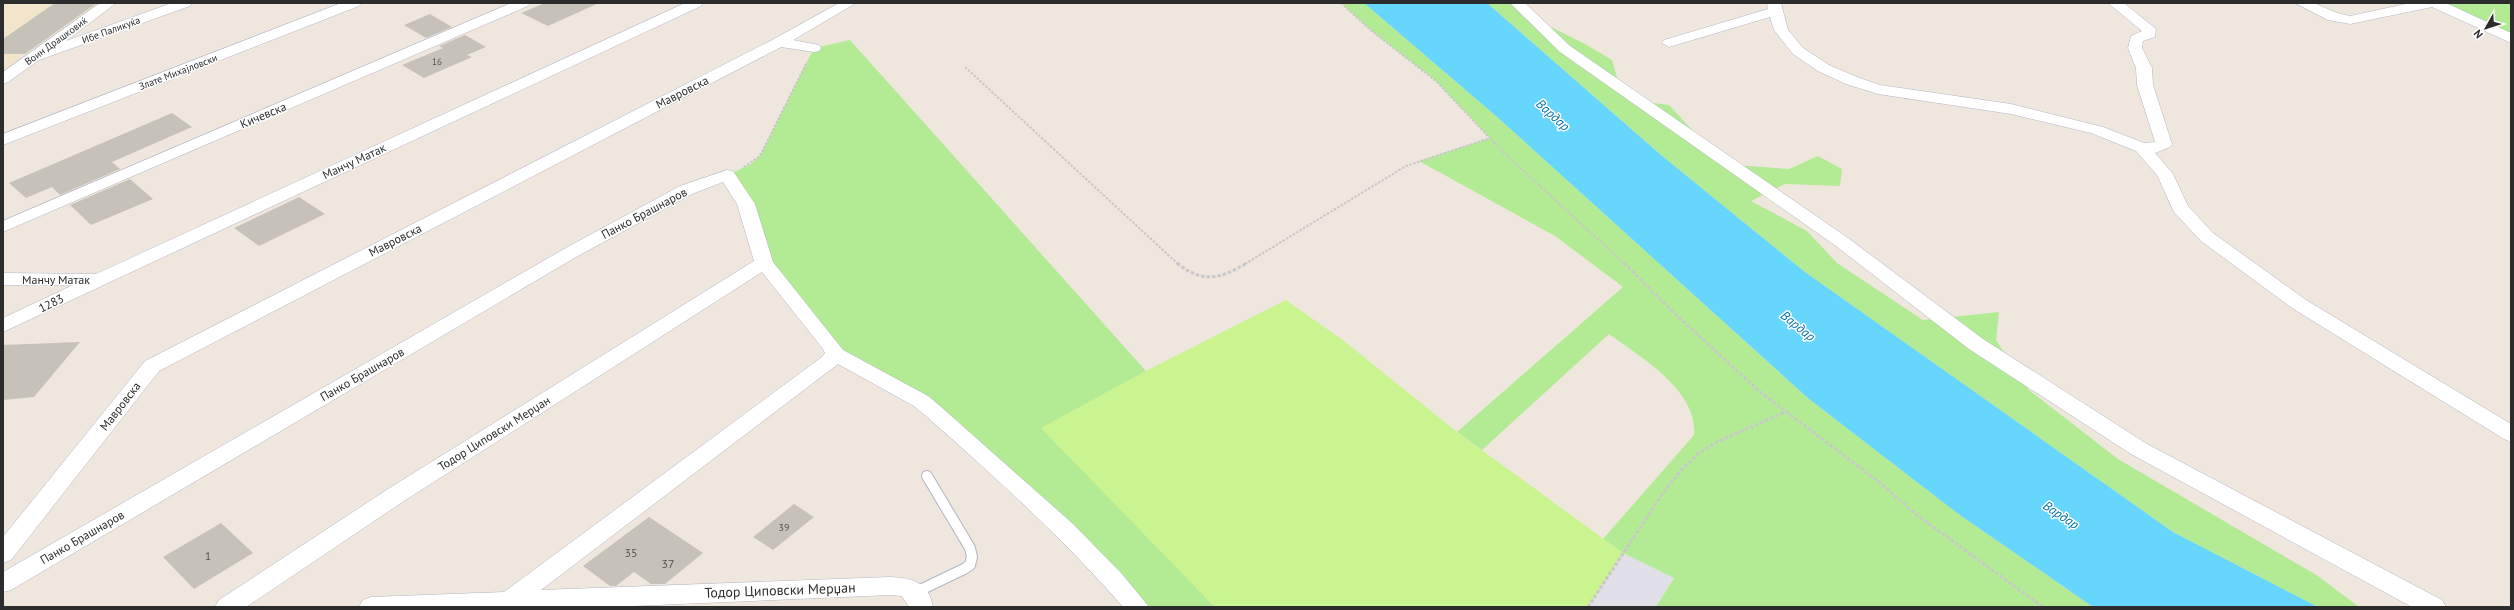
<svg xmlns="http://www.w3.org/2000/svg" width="2514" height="610" font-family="'PT Sans',sans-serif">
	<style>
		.industrial { fill: #e1dfe7 }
		.education { fill: #f2e5cc }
		.green { fill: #b3eb95 }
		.pitch { fill: #caf48f }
		.water { fill: #66d6fc }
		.building { fill: #c7c2b9 }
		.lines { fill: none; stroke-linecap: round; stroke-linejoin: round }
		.lane-casing { stroke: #b1b5c1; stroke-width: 12 }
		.street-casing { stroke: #b1b5c1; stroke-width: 1 }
		.path-far1 { stroke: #c8c8c8; stroke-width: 2; stroke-dasharray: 2.5 1.5; stroke-linecap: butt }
		.path { stroke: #c8c8c8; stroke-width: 3; stroke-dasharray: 3.5 2; stroke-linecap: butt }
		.lane { stroke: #fff; stroke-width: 10 }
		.street { fill: #fff; fill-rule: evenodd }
		.labels { text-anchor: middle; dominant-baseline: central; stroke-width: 3; stroke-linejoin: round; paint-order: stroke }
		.far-number-label { font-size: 9px; fill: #53524f }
		.far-street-label { font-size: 10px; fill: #2c2c2c; stroke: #fff }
		.number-label { font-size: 10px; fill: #53524f }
		.street-label { font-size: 12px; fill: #2c2c2c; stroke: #fff }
		.near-number-label { font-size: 12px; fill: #53524f }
		.water-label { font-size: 13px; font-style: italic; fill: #0074ad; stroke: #fff }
		.near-street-label { font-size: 14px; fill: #2c2c2c; stroke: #fff }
	</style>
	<rect width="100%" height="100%" fill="#efe7de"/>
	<polygon class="industrial" points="1623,553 1674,578 1656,607 1588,607"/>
	<polygon class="education" points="3,3 99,3 3,70"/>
	<g class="green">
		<path d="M1341,3h23l132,113 313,283 148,114 136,94h-437l18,-29 -51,-25 -20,-14 91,-104c4,-45 -54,-78 -85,-101l-127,116 -25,-18 166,-145 -68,-51 -136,-75 71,-23 -54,-57 -63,-49z"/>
		<polygon points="1487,3 1512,3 1549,26 1585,44 1612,60 1617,77 1630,100 1669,105 1707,146 1734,165 1789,169 1818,156 1842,169 1840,186 1785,184 1751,201 1807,231 1837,263 1923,320 1999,312 1996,340 2029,390 2118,459 2318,576 2359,607 2318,607 2173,532 1805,272 1661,155"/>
		<polygon points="2444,3 2511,3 2511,34"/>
		<polygon points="850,40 1146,371 1042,428 1215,607 1137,607 955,430 835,354 787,292 727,175 751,164 760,156 814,48"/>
	</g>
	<polygon class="pitch" points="1286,300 1344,341 1457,432 1623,553 1588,607 1215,607 1041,428 1146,371"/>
	<polygon class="water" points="1364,3 1487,3 1661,155 1805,272 2173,532 2318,607 2093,607 1957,513 1809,399 1496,116"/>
	<g class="building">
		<polygon points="55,3 97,3 25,54 3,54 3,39"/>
		<polygon points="545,3 599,3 548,26 521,13"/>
		<polygon points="430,14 452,27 426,38 404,25"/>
		<polygon points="465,35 486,47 467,55 472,57 424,78 402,65 443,48 439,46"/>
		<polygon points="172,113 192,127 112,162 120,169 60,195 52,187 26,198 9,183"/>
		<polygon points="130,179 153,199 91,225 70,205"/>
		<polygon points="299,197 325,214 259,246 234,228"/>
		<polygon points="80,342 34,397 3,400 3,345"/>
		<polygon points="794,504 814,517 773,550 753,537"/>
		<polygon points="649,517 703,553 665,584 651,584 634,572 616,586 610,586 583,566"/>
		<polygon points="221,523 253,553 194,589 163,557"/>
	</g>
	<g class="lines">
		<g class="lane-casing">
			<polyline id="lane" points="914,593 964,569 970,565 972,557 970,548 927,476"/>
		</g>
		<g class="street-casing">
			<g id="street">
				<polygon points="100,3 116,3 66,41 172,3 192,3 190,6 39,60 8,82 3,84 3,72"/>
				<polygon points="341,3 361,3 359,6 3,145 3,134"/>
				<polygon points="511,3 530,3 528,6 3,232 3,221"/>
				<polygon points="685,3 703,3 701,6 3,332 3,318 73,285 3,285 3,273 96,274"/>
				<polygon points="839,3 856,3 793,40 819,45 821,48 819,51 814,52 781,47 159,371 11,560 3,563 3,537 145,361 774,39"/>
				<polygon points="1510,3 1525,3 1570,46 1848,238 1983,339 2147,444 2442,600 2446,607 2412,607 2131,454 1969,349 1836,246 1560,52"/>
				<polygon points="1767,3 1781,3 1788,30 1803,48 1829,65 1857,77 1880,85 2011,104 2103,127 2144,143 2155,142 2137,85 2136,68 2128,48 2131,36 2142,31 2108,3 2124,3 2156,29 2155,37 2143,41 2142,48 2152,68 2153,85 2172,144 2170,147 2155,153 2173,174 2188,206 2213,233 2306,300 2511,424 2511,442 2504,439 2292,308 2201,241 2174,212 2157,175 2136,151 2091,133 2011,114 1878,94 1846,84 1818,71 1793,54 1774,30 1770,17 1669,47 1662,43 1664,40 1768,9"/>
				<polygon points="2295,3 2314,3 2337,13 2350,16 2410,3 2446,3 2511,33 2511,43 2432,7 2350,24 2328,20"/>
				<path d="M727,170l6,1 22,33 18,58 70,88 85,46 12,10 133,118 49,50 27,33h-26c-60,-69 -128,-130 -197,-191l-12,-10 -76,-42 -297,226 349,-13c22,1 39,5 43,30h-24l-7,-11 -12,-1 -281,12h-250l4,-7 8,-3 133,-5 318,-235 3,-4 -2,-4 -61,-77 -358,229 -158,106h-31l4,-7 169,-111 366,-228 -17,-57 -14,-22 -31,12 -116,63 -565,333 -8,2v-20l561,-323 116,-63z"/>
			</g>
		</g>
		<g class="path-far1">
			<polyline points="1341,3 1373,32 1436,81 1502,151 1625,264"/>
			<polyline points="965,67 1178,264"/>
			<polyline points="744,167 760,156 807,62"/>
			<polyline points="1245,264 1406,166 1490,138"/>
		</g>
		<g class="path">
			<path d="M1177,263c26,21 43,16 70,0"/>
			<polyline points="1624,263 1671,310 1759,391 1879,482 1917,515 2043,607"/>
			<polyline points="1588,607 1663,493 1683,468 1699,453 1717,442 1785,412"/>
		</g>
		<use href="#lane" class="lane"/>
		<use href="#street" class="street"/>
	</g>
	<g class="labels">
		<g class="far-number-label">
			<text x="437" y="61">16</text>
		</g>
		<g class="far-street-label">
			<text transform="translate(111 30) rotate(-20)">Ибе Паликуќа</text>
			<text transform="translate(56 41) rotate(-36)">Воин Драшковиќ</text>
			<text transform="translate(178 72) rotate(-21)">Злате Михајловски</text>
		</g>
		<g class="number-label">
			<text x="784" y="527">39</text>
		</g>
		<g class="street-label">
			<text transform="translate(682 92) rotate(-27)">Мавровска</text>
			<text transform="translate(263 115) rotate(-23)">Кичевска</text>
			<text transform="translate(354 161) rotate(-25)">Манчу Матак</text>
			<text transform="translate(644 213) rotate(-28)">Панко Брашнаров</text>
			<text transform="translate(395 240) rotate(-27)">Мавровска</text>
			<text x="56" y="279">Манчу Матак</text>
			<text transform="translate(51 303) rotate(-26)">1283</text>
			<text transform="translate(362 374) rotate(-30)">Панко Брашнаров</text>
			<text transform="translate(120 406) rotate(-52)">Мавровска</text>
			<text transform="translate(494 433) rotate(-32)">Тодор Циповски Мерџан</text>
			<text transform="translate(82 537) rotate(-30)">Панко Брашнаров</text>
		</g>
		<g class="near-number-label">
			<text x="631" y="552">35</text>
			<text x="208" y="555">1</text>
			<text x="668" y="563">37</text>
		</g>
		<g class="water-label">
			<text transform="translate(1553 115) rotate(42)">Вардар</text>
			<text transform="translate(1798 326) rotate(39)">Вардар</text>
			<text transform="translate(2061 515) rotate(34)">Вардар</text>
		</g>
		<g class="near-street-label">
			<text transform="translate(780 590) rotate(-2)">Тодор Циповски Мерџан</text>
		</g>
	</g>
	<rect width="2514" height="610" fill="none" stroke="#2c2c2c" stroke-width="8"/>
	<g transform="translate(2486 28) rotate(231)" stroke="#ffffff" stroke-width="3" paint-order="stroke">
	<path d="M0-3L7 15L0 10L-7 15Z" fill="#2c2c2c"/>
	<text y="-6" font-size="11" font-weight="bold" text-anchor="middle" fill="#2c2c2c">N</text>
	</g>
</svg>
